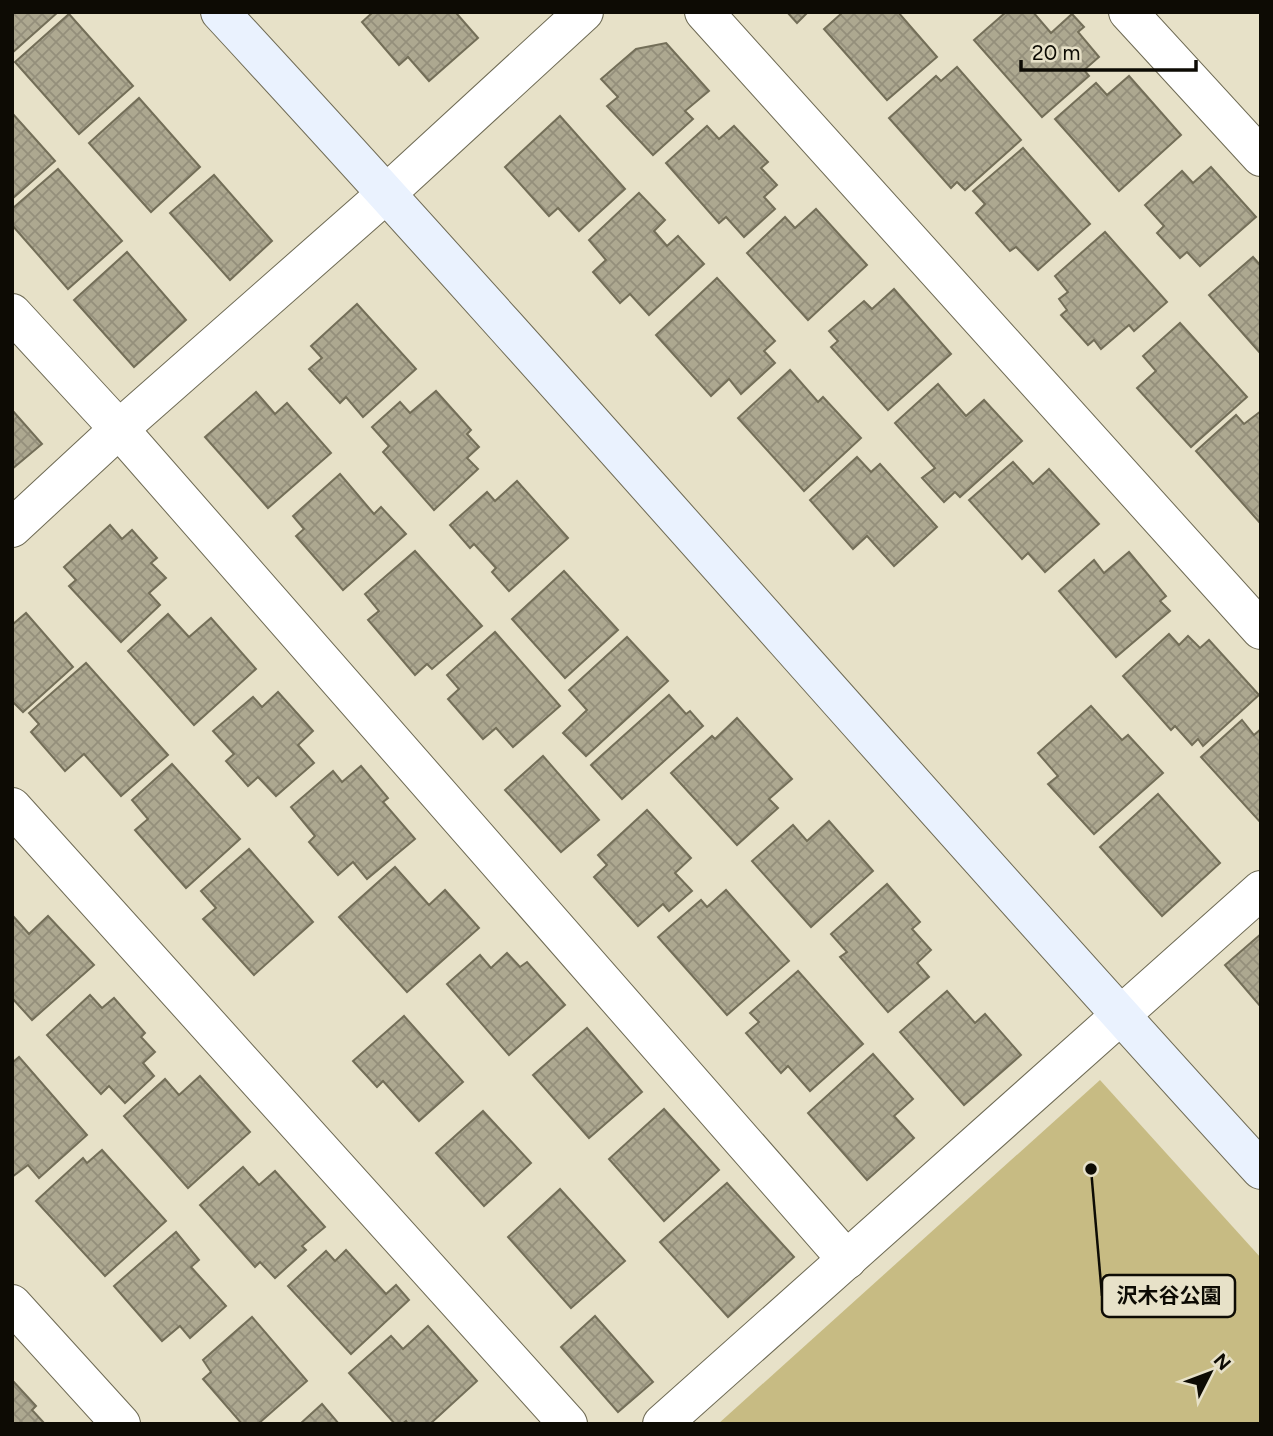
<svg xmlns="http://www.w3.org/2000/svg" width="1273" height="1436" font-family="Figtree,'Noto Sans JP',sans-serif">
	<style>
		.park { fill: #c7bb83 }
		.building { fill: url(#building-cross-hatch); stroke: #736e58; stroke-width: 2 }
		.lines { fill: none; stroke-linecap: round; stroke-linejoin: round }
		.street-casing { stroke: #6e6a54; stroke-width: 40 }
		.secondary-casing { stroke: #6e6a54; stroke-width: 40 }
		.street { stroke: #fff; stroke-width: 38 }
		.secondary { stroke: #eaf2fe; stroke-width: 38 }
		.leader { fill: none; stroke: #0d0b04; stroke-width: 2.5 }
		.callout-dot { fill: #0d0b04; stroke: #e7e1c8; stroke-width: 2.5 }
		.callout { fill: #e7e1c8; stroke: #0d0b04; stroke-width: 2.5 }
		.callout-label { font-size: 21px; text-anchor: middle; font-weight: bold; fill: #0d0b04 }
	</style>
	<defs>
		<pattern id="building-cross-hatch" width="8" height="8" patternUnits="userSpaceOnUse" patternTransform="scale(1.75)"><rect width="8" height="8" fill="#ada890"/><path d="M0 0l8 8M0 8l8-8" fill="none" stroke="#948f7b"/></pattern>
	</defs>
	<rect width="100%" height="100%" fill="#e7e1c8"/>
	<polygon class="park" points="1100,1080 1261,1258 1261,1424 718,1424"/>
	<g class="building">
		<polygon points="12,12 58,12 12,53"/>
		<polygon points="373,12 459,12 457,14 478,38 429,81 408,57 399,65 362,22"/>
		<polygon points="787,12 808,12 797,23"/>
		<polygon points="843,12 898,12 937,57 887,100 824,29"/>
		<polygon points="1006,12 1033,12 1051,33 1072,14 1084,27 1078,32 1099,57 1084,70 1089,76 1042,117 974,40"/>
		<polygon points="69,14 133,86 79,134 15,62"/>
		<polygon points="666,43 709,91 685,111 693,119 653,155 607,106 618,97 601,79 636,49"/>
		<polygon points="957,67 1021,140 965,190 957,182 951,188 889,118 936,76 941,81"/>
		<polygon points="1129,76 1181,135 1119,191 1055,119 1096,83 1107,95"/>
		<polygon points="139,98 200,167 151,212 89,143"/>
		<polygon points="12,113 55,161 12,199"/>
		<polygon points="560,116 625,189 579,231 558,208 549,216 505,167"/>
		<polygon points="707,126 719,139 734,126 768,162 761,168 777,185 764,197 775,209 744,237 726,217 719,223 666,163"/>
		<polygon points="1023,148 1090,224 1038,270 1016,247 1010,251 976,213 985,204 973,191"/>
		<polygon points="1211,167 1256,217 1200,266 1187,252 1180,258 1157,233 1164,226 1145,205 1182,171 1193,183"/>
		<polygon points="58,169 122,241 68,289 12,225 12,209"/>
		<polygon points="214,175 272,241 230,280 170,213"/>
		<polygon points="639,193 665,220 654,231 667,246 678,236 704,264 649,315 630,294 620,303 593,272 606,260 589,240"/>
		<polygon points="816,209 867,265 808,320 747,253 785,217 795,228"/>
		<polygon points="1105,232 1167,302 1134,331 1129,325 1101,349 1094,340 1088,345 1061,315 1067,310 1059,299 1068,292 1055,276"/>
		<polygon points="127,252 186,320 134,367 74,300"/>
		<polygon points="1253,257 1261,266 1261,354 1209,295"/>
		<polygon points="717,278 775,341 764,351 775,363 741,394 729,379 711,396 656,335"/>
		<polygon points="894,289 951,354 888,410 831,347 838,341 829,331 864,301 872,309"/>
		<polygon points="357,304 416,369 363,417 346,397 340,403 309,369 322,358 311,346"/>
		<polygon points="1180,323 1247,397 1191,447 1137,388 1156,371 1143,356"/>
		<polygon points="790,370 818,402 823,397 861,438 804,491 738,418"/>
		<polygon points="938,384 966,416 984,400 1022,441 960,497 955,492 944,502 922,478 935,468 895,423"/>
		<polygon points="436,391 471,430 467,434 479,447 467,458 478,469 434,510 383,452 389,446 372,427 400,402 410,413"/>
		<polygon points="256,392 275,414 287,403 331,453 268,508 205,437"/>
		<polygon points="12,410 42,444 12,469"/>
		<polygon points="1261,411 1261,524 1196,451 1236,415 1244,424"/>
		<polygon points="857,457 871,472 880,464 937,527 894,566 867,536 853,549 810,500"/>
		<polygon points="1013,462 1033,484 1049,469 1099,524 1045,572 1028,553 1022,559 969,500"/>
		<polygon points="340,474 374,514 381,507 406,534 343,590 296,536 304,529 293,516"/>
		<polygon points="517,481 568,538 509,591 492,572 496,568 474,544 470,548 450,525 487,492 495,501"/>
		<polygon points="110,525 122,539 132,530 157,558 151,563 166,578 149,593 160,605 121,642 69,586 76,580 64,567"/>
		<polygon points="415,551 482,626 432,669 427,664 415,675 368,620 379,611 365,594"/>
		<polygon points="1129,552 1166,596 1160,601 1170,611 1116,657 1059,591 1094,560 1104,573"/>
		<polygon points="564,571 618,630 565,678 512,619"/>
		<polygon points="26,613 73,667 23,712 12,701 12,625"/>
		<polygon points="168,614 189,637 211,618 256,669 194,725 128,651"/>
		<polygon points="495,632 560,706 513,747 496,728 483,739 448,699 459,689 447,675"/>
		<polygon points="1169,634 1179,645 1188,636 1200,648 1209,640 1259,695 1203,746 1198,739 1192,745 1175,726 1171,730 1123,676"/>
		<polygon points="627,637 668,681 586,756 563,733 587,710 569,690"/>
		<polygon points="86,663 168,755 121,796 84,754 65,771 31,732 39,724 29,713"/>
		<polygon points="278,692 313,731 298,745 314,763 276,796 258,777 248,786 226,761 234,754 213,731 253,697 262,707"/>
		<polygon points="669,695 686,714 690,711 703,726 622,799 591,765"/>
		<polygon points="1091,706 1122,740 1128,735 1163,773 1094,834 1048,784 1058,776 1038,753"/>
		<polygon points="737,718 792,779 769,799 778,808 737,845 671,773 712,736 715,739"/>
		<polygon points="1242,720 1254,735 1261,729 1261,823 1201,757"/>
		<polygon points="543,756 599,820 561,852 505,790"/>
		<polygon points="172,764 240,839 186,888 135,830 148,819 132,800"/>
		<polygon points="361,766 388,798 383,802 415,839 367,879 353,862 338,875 309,842 315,836 291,807 333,771 342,782"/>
		<polygon points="1158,794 1220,863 1162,916 1100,847"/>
		<polygon points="647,810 691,858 675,873 692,891 669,911 663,904 638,926 594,877 607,865 598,855"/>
		<polygon points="829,821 873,871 811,927 752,861 793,825 807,841"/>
		<polygon points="249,849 313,922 254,975 203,919 216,908 201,891"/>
		<polygon points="395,867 429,905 445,890 479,928 407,992 339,917"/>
		<polygon points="887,884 920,922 912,929 931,950 917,963 929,977 888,1012 840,957 847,952 831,934"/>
		<polygon points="726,890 789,961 727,1015 658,937 701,900 707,907"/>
		<polygon points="13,916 29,934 48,916 94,965 32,1020 12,998"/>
		<polygon points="1261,934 1261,1007 1225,965"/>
		<polygon points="507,953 520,967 527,962 565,1005 509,1055 447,984 480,955 491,968"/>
		<polygon points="798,971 863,1044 810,1091 788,1066 781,1073 746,1033 759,1022 750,1013"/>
		<polygon points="947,991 975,1023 985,1014 1021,1055 964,1105 900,1032"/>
		<polygon points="90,995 102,1008 114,998 145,1033 141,1037 155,1052 143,1063 154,1076 125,1103 109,1086 101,1094 47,1035"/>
		<polygon points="404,1016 463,1082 419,1121 383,1081 377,1087 353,1061"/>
		<polygon points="587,1028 642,1092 589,1138 533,1075"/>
		<polygon points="873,1054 913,1099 894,1116 914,1138 867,1180 808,1113"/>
		<polygon points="19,1057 87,1135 39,1178 28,1165 12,1177 12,1063"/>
		<polygon points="200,1076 250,1132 188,1188 124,1116 165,1079 179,1095"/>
		<polygon points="664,1109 719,1170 664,1221 609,1159"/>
		<polygon points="483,1111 531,1163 484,1206 436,1153"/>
		<polygon points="102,1150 166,1221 105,1276 36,1201 83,1158 87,1163"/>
		<polygon points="243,1167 259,1185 275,1171 325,1227 302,1246 306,1250 275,1278 260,1262 255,1267 200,1205"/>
		<polygon points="727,1183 794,1257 728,1317 660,1242"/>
		<polygon points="560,1189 625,1261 571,1308 508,1237"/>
		<polygon points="176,1232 199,1260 191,1267 226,1306 190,1338 180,1326 162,1341 114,1286"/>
		<polygon points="346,1250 386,1294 396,1285 409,1300 351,1354 288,1286 326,1251 335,1261"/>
		<polygon points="595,1316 653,1382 618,1412 561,1347"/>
		<polygon points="252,1317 307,1381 258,1424 242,1424 203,1379 211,1372 203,1360"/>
		<polygon points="428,1326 477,1381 430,1424 408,1424 406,1421 402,1424 395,1424 349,1373 391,1336 403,1349"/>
		<polygon points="12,1380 36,1406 32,1410 45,1424 12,1424"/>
		<polygon points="322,1404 339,1424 300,1424"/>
	</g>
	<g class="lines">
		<g class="street-casing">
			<g id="street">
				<polyline points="704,12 1261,630"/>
				<polyline points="1128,12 1261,157"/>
				<polyline points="12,313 119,429 847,1260"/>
				<polyline points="12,528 119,429 387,193 584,12"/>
				<polyline points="12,807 568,1424"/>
				<polyline points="12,1304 121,1424"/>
				<polyline points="662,1424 1261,890"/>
			</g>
		</g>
		<g class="secondary-casing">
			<path id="secondary" d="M220,12c352,381 691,775 1041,1158"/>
		</g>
		<use href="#street" class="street"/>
		<use href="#secondary" class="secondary"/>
	</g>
	<path class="leader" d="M1091 1169L1102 1296"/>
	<circle class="callout-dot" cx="1091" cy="1169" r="7"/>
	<rect class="callout" x="1102" y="1275" width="133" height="42" rx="7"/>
	<g class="callout-label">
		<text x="1169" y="1303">沢木谷公園</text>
	</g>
	<rect width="1273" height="1436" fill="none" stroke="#0d0b04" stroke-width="28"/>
	<g transform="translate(1210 1373) rotate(48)" stroke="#e7e1c8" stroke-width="5" paint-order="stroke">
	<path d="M0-5L12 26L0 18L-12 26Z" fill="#0d0b04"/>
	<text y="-10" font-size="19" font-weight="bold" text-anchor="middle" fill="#0d0b04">N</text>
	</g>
	<path d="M1021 60v10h175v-10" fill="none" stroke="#0d0b04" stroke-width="3.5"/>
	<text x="1032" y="60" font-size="21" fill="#0d0b04" stroke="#e7e1c8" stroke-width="5" paint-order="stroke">20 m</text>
</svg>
